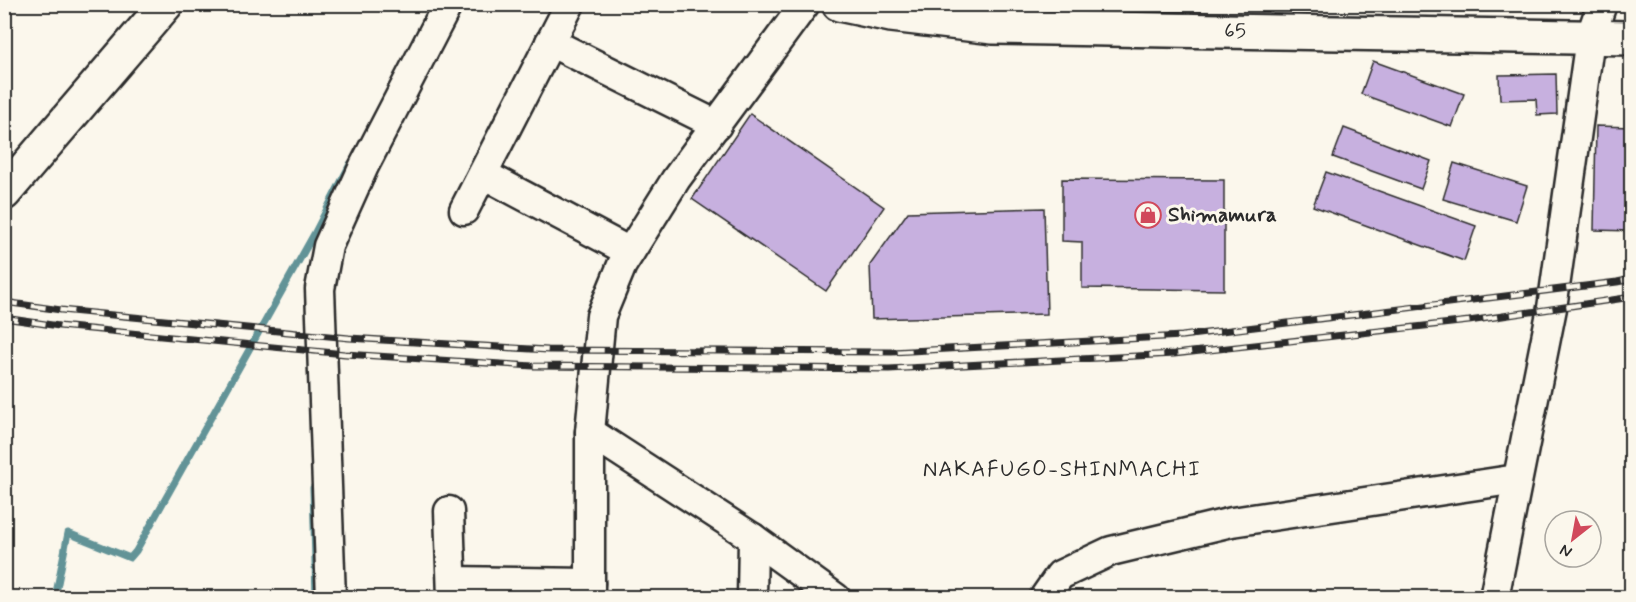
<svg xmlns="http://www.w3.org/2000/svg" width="1636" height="602" font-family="Mynerve,sans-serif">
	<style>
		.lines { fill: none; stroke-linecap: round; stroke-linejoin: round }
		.stream { stroke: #629397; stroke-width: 7 }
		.building { fill: #c7b0df; stroke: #2b2b2b; stroke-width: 1.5 }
		.street-casing { stroke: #2b2b2b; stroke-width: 33 }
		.secondary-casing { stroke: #2b2b2b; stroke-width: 38 }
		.primary-casing { stroke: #2b2b2b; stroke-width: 38 }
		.street { stroke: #fbf7ec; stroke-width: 28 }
		.secondary { stroke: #fbf7ec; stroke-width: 33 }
		.primary { stroke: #fbf7ec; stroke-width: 33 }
		.rail-casing { stroke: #2b2b2b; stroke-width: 7 }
		.rail { stroke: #fbf7ec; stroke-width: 4.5; stroke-dasharray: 14; stroke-linecap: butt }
		.labels { text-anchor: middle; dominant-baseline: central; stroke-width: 6; stroke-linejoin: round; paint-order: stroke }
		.street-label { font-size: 21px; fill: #2b2b2b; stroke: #fbf7ec }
		.poi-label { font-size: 21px; font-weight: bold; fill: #2b2b2b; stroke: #fbf7ec; text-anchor: start }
		.neighbourhood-label { font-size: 22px; letter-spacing: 1.5px; fill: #2b2b2b; stroke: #fbf7ec }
	</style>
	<rect width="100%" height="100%" fill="#fbf7ec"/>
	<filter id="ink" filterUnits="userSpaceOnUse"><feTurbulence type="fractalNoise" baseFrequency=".0167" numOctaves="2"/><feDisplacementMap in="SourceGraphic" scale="12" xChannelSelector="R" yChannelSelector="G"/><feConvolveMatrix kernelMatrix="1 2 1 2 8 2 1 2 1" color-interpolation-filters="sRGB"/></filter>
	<g filter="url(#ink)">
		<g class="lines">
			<g class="stream">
				<polyline points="313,488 316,598"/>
				<polyline points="55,598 68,533 130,558 136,551 314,234 350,164"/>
			</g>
		</g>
		<g class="building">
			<polygon points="1373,61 1464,94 1452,127 1361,94"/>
			<polygon points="1556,74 1557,114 1537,115 1536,99 1500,100 1499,75"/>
			<polygon points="750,114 884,207 826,291 692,199"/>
			<polygon points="1596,126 1632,127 1632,231 1594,230"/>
			<polygon points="1344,128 1431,161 1421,189 1333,157"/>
			<polygon points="1454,163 1527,186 1516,221 1443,199"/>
			<polygon points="1326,172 1476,226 1464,261 1313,206"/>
			<polygon points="1062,179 1224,180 1224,290 1082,288 1082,242 1062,241"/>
			<polygon points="1044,208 1047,314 872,319 870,265 908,212"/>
		</g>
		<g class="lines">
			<g class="street-casing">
				<g id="street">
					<polyline points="550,42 717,125"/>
					<polyline points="483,174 630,252"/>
					<polyline points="464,210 570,4"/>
					<polyline points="590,432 753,538 836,598"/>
					<polyline points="449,511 452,598"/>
					<polyline points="452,581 590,583"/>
					<polyline points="331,598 320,289 328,246 364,166 448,4"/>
					<polyline points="590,598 590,432 601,316 622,265 676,179 805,4"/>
					<polyline points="752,598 753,538"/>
					<polyline points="1044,598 1060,575 1111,551 1232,522 1517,479"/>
					<polyline points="1494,598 1552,308 1590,38 1602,4"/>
				</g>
			</g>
			<g class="secondary-casing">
				<polyline id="secondary" points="4,193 166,4"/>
			</g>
			<g class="primary-casing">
				<g id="primary">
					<path id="s1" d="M839,4l52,11 102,12 639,11"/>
				</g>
			</g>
			<use href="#street" class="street"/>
			<use href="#secondary" class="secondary"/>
			<use href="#primary" class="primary"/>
			<g class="rail-casing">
				<g id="rail">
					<polyline points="4,302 61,310 349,338 548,350 892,352 1182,336 1617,282 1632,279"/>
					<polyline points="4,318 59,326 345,354 533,366 889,369 1174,354 1469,321 1632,297"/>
				</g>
			</g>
			<use href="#rail" class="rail"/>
		</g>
	</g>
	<defs>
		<g id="shop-ring" transform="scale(1.35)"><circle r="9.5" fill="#fbf7ec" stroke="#d1495b" stroke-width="1.5"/><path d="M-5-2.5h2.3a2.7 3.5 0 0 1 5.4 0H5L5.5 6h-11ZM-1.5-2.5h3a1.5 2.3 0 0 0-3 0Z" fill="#d1495b"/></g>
	</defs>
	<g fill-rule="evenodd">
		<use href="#shop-ring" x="1148" y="215"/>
	</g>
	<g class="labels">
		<g class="street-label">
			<text stroke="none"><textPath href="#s1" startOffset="398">65</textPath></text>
		</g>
		<g class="poi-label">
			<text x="1168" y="215">Shimamura</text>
		</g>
		<g class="neighbourhood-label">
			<text x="1062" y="470">NAKAFUGO-SHINMACHI</text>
		</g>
	</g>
	<rect width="1636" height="602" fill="none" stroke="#fbf7ec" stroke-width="24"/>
	<rect x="12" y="12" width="1612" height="578" fill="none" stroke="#2b2b2b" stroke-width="2" filter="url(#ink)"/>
	<g transform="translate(1573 539) rotate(211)"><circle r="28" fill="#fbf7ec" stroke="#a8a59f" stroke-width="1.5"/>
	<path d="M0-4.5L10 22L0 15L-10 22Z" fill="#d1495b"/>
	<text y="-9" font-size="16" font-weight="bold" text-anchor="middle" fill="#2b2b2b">N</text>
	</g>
</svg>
